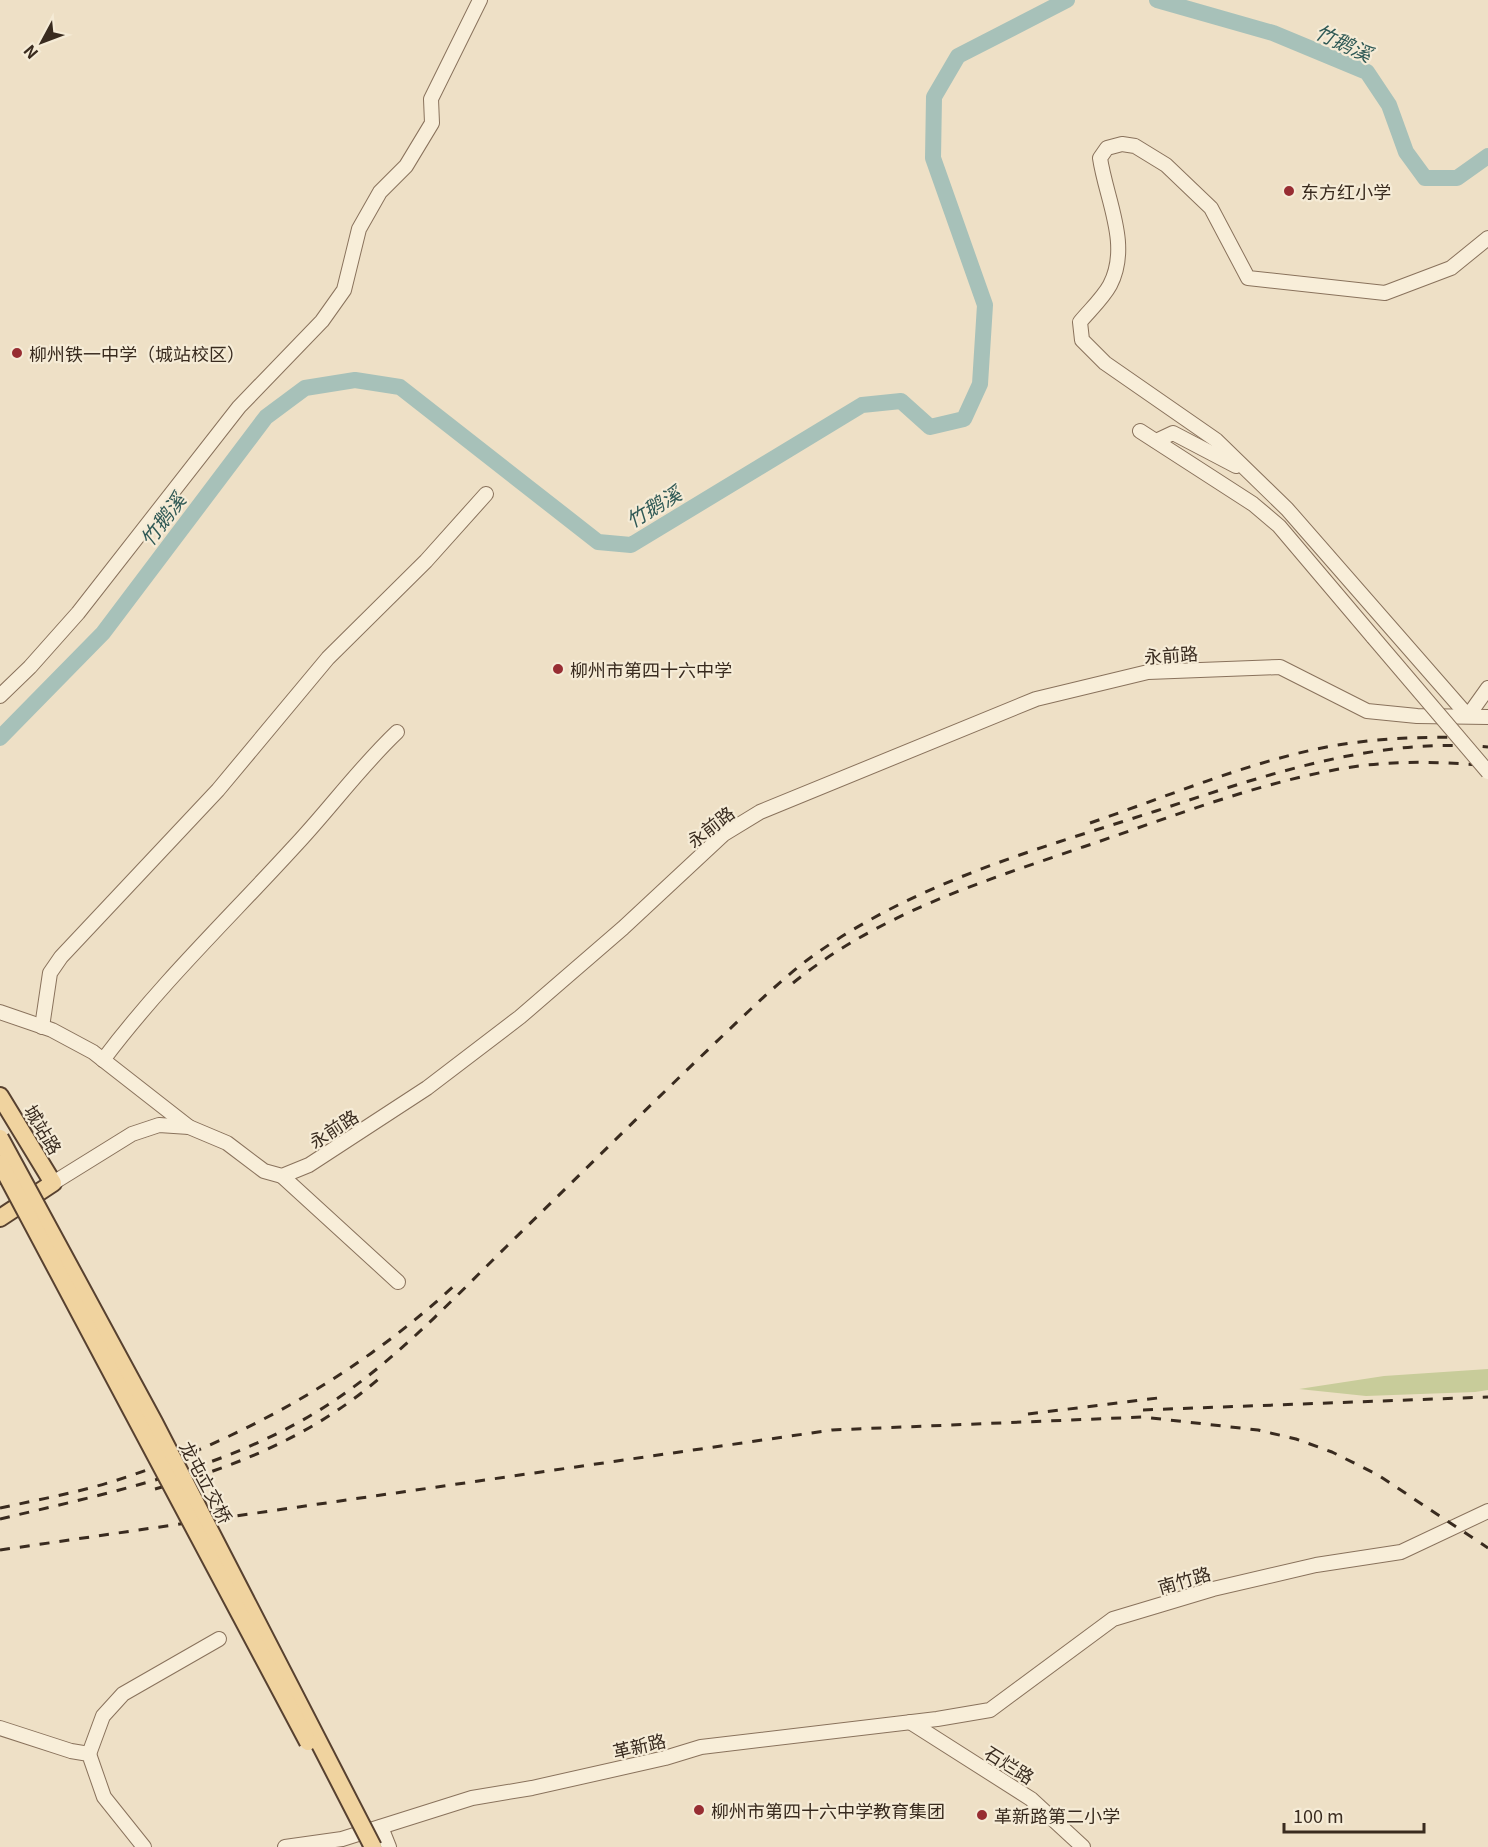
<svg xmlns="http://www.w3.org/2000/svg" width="1488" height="1847" font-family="Georgia,'Noto Sans SC',serif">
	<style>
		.green { fill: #c8cc9a }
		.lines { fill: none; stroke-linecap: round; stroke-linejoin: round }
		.river { stroke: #a7c1b9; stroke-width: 16 }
		.minor-casing { stroke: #89725c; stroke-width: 16 }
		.major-casing { stroke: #574130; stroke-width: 20 }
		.minor { stroke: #f8eed9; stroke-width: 14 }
		.major { stroke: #f0d39f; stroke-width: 16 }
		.rail { stroke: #392b1f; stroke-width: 3; stroke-dasharray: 10 10; stroke-linecap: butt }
		.minor-bridge-casing { stroke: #89725c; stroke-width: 16; stroke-linecap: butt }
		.major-bridge-casing { stroke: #574130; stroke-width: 20; stroke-linecap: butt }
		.minor-bridge { stroke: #f8eed9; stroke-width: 14 }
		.major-bridge { stroke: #f0d39f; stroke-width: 16 }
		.poi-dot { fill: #972d32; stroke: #f5ebd6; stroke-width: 2 }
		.labels { text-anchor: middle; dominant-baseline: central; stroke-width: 4.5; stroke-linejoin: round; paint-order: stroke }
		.poi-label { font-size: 18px; fill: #392b1f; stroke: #f5ebd6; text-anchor: start }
		.street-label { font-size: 18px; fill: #392b1f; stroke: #f5ebd6 }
		.water-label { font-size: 20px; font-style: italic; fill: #2f5955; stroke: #f5ebd6 }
	</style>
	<rect width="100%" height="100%" fill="#eee0c6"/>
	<polygon class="green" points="1488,1369 1488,1390 1475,1392 1366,1396 1299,1389 1384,1376"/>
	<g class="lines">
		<g class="river">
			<polyline points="1157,0 1273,33 1367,72 1389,105 1406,152 1425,178 1457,178 1488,156"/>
			<polyline points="0,738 103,633 266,417 305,388 355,380 400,387 598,542 631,545 862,405 901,401 930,427 964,419 980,384 985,305 933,158 934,97 958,56 1067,0"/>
		</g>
		<g class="minor-casing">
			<g id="minor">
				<path d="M1488,238l-37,30 -66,25 -137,-15 -37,-70 -45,-43 -31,-19 -13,-2 -15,4 -7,10c6,41 31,87 10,127 -7,13 -20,25 -30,37l2,18 23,23 111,77 71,69 181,207 20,-28"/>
				<polyline points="1140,431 1253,504 1279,526 1373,637"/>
				<polyline points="1156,441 1173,433 1236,466"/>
				<polyline points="0,696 30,667 78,613 239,407 322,321 344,290 359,229 380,192 406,166 432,123 431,99 480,0"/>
				<polyline points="0,1012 52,1030 93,1052 189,1127"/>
				<polyline points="42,1027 50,973 61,957 218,790 328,658 426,561 486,494"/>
				<path d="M103,1060c57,-76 126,-142 190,-212 36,-38 66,-80 104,-116"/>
				<polyline points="282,1176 398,1282"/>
				<polyline points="53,1183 132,1134 159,1125 189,1127 227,1143 264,1171 282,1176 309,1165 427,1088 520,1017 623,928 724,834 760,812 1036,699 1148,672 1280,667 1367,711 1417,716 1488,717"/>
				<polyline points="910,1722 1031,1799 1083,1847"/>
				<polyline points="0,1728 71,1751 89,1754 104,1797 144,1847"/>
				<polyline points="89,1754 103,1716 123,1694 219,1639"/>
				<polyline points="381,1827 389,1847"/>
				<polyline points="285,1847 342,1839 472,1798 532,1788 665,1758 701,1747 937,1719 990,1710 1113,1619 1213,1589 1316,1565 1401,1552 1488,1511"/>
			</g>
		</g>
		<g class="major-casing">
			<polyline id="major" points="0,1096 53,1183 0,1218"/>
		</g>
		<use href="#minor" class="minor"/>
		<use href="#major" class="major"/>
		<g class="rail">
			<path d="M1090,823c73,-25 146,-56 222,-73 54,-12 109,-14 164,-12"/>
			<path d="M793,983c85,-69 188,-101 290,-136 83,-28 165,-61 251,-77 51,-10 103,-9 154,-4"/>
			<polyline points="1143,1410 1488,1397"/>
			<polyline points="1028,1414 1158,1398"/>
			<path d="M155,1489c84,-23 163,-56 228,-114"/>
			<path d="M0,1508c37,-8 75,-15 111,-26 128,-40 247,-107 345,-198"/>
			<path d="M0,1519c105,-25 213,-47 308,-102 76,-44 137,-110 199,-171 87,-85 173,-171 261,-253 14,-12 28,-25 42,-35 103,-75 227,-109 346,-147 107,-35 217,-74 332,-64"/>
			<polyline points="0,1550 832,1430 1143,1417 1258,1430 1296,1439 1332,1452 1378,1475 1488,1548"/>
		</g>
		<g class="minor-bridge-casing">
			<polyline id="minor-bridge" points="1373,637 1488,772"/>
		</g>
		<g class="major-bridge-casing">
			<g id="major-bridge">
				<polyline points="0,1138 154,1422 373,1847"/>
				<polyline points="0,1163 308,1742"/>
			</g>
		</g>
		<use href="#minor-bridge" class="minor-bridge"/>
		<use href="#major-bridge" class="major-bridge"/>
	</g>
	<g class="poi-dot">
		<circle cx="1289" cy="191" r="6"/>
		<circle cx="17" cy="353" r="6"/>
		<circle cx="558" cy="669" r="6"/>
		<circle cx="699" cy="1810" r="6"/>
		<circle cx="982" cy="1815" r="6"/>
	</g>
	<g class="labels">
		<g class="poi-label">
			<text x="1301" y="191">东方红小学</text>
			<text x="29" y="353">柳州铁一中学（城站校区）</text>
			<text x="570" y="669">柳州市第四十六中学</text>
			<text x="711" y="1810">柳州市第四十六中学教育集团</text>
			<text x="994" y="1815">革新路第二小学</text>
		</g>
		<g class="street-label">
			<text transform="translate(1171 654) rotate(-4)">永前路</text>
			<text transform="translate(710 826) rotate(-38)">永前路</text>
			<text transform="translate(333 1128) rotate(-33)">永前路</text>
			<text transform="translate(44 1129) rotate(59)">城站路</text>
			<text transform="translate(207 1482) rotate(62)">龙屯立交桥</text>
			<text transform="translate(1184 1579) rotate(-16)">南竹路</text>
			<text transform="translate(639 1745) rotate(-13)">革新路</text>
			<text transform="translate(1010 1764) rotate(32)">石烂路</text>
		</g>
		<g class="water-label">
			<text transform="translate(1344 42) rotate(25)">竹鹅溪</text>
			<text transform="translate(653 506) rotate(-31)">竹鹅溪</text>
			<text transform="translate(162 519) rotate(-53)">竹鹅溪</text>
		</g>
	</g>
	<g transform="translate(42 42) rotate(229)" stroke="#f5ebd6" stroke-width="4.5" paint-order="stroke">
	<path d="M0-4.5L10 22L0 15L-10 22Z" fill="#392b1f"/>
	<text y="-9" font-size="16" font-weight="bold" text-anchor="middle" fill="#392b1f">N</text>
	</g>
	<path d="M1284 1823v9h140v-9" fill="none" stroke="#392b1f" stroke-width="3"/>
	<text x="1293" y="1823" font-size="18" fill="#392b1f" stroke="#f5ebd6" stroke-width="4.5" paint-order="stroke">100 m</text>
</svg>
